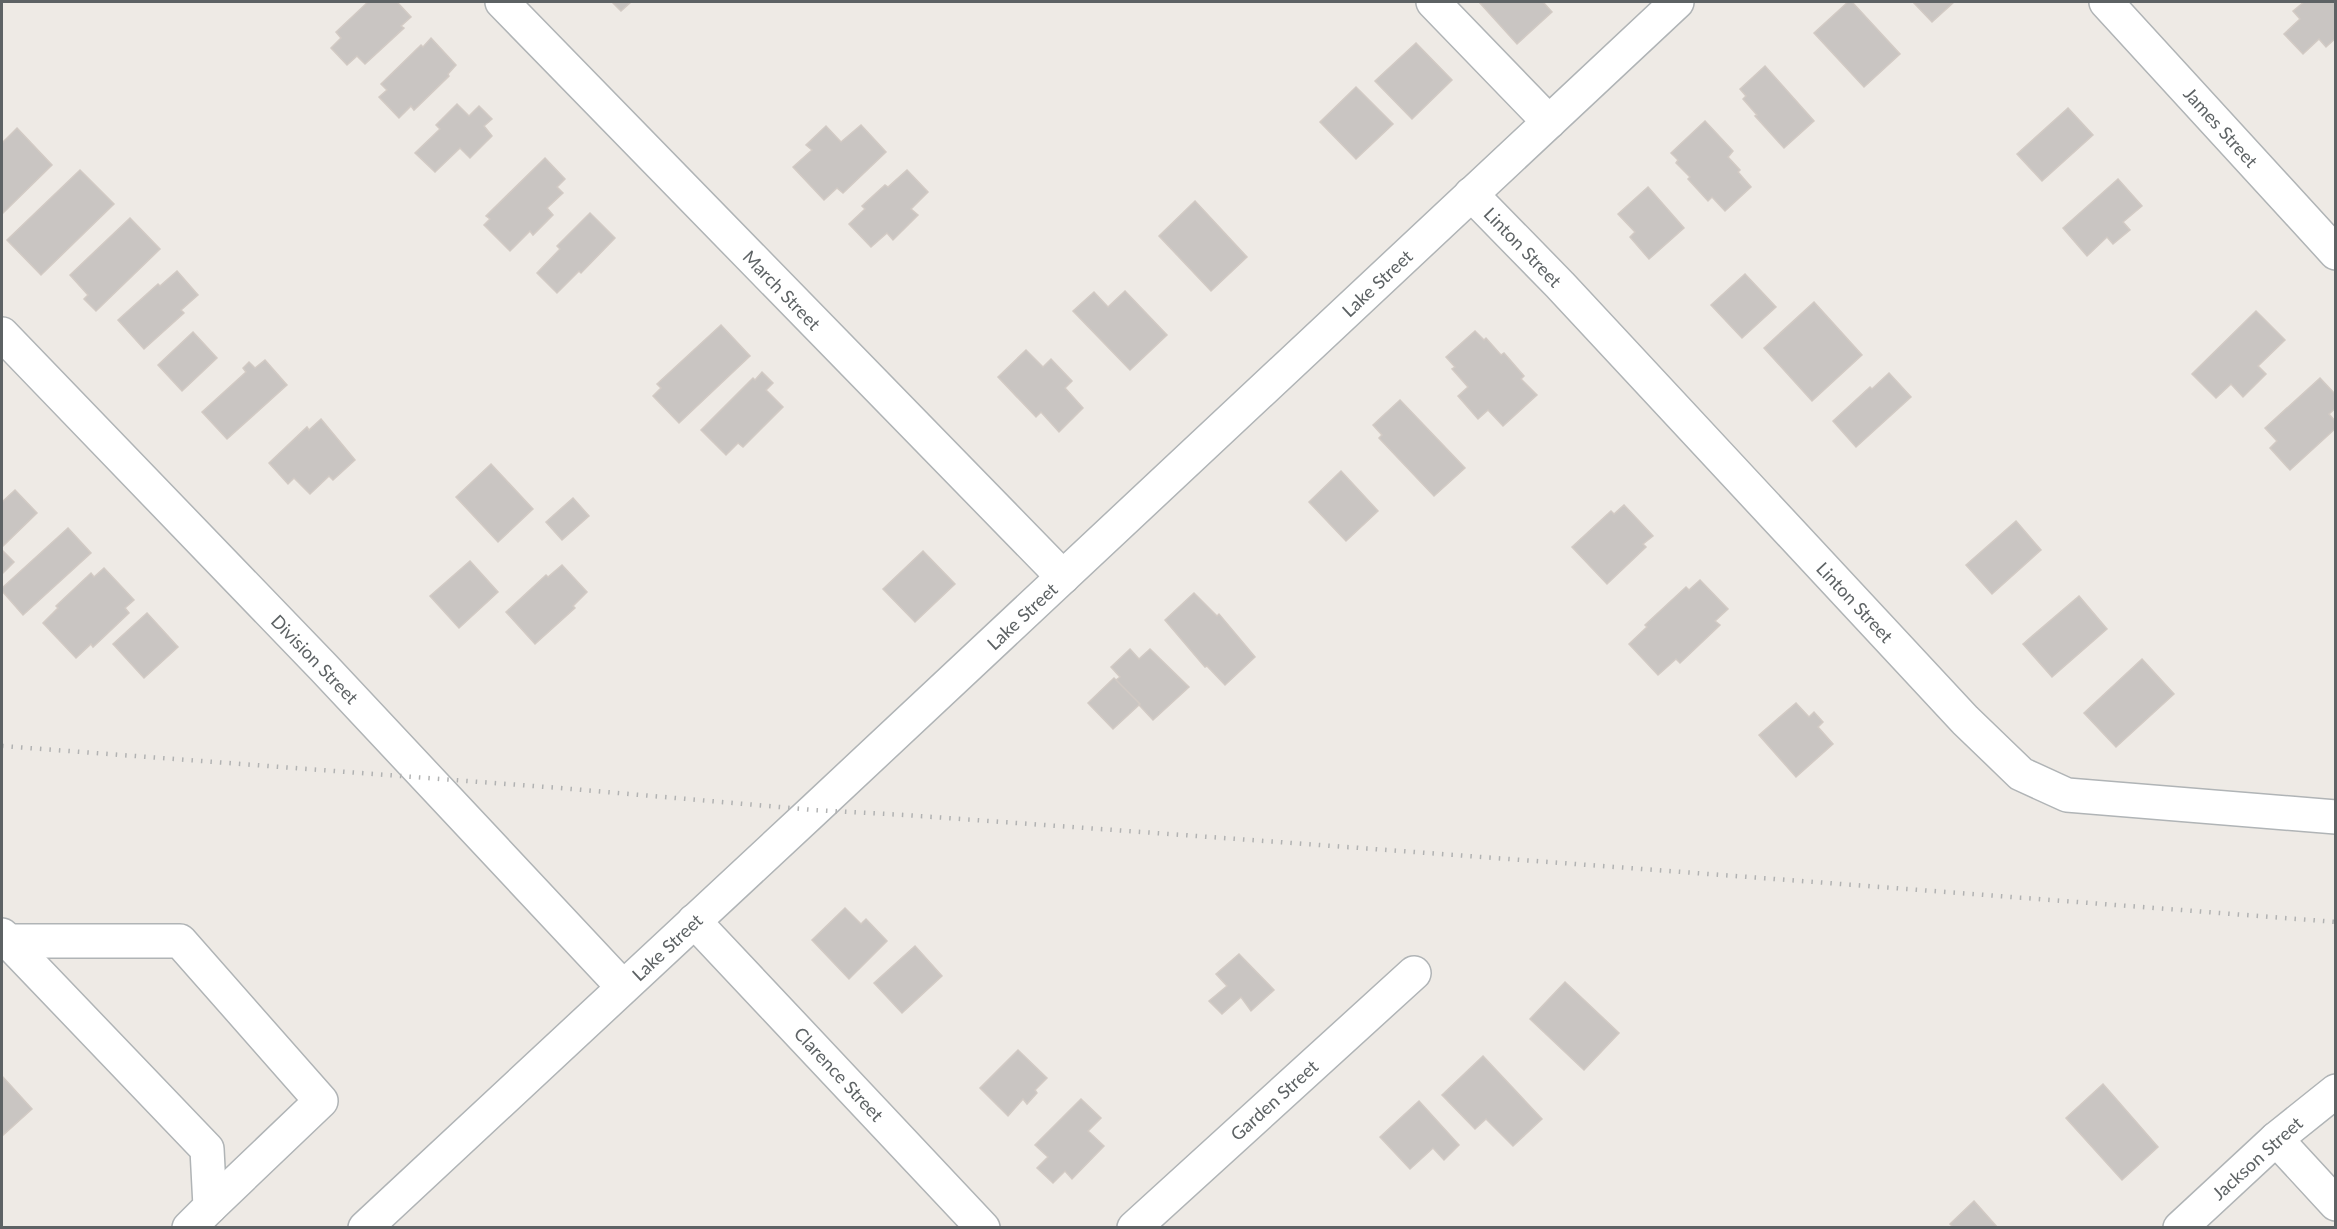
<svg xmlns="http://www.w3.org/2000/svg" width="2337" height="1229" font-family="Lato,sans-serif">
	<style>
		.building { fill: #c9c5c2; stroke: #d2cac4; stroke-width: 1.5 }
		.lines { fill: none; stroke-linecap: round; stroke-linejoin: round }
		.minor-casing { stroke: #b0b4b6; stroke-width: 36 }
		.minor { stroke: #fff; stroke-width: 33 }
		.rail { stroke: #b1b2b2; stroke-width: 4.5; stroke-dasharray: 1.5 8; stroke-linecap: butt }
		.labels { text-anchor: middle; dominant-baseline: central; stroke-width: 4.5; stroke-linejoin: round; paint-order: stroke }
		.street-label { font-size: 18px; fill: #5d6264; stroke: #fff }
	</style>
	<rect width="100%" height="100%" fill="#eeeae5"/>
	<g class="building">
		<polygon points="368,2 397,2 411,17 401,26 404,28 365,64 357,56 347,65 331,48 341,38 336,32"/>
		<polygon points="612,2 631,2 621,11"/>
		<polygon points="1479,2 1543,2 1552,12 1517,44"/>
		<polygon points="1848,2 1852,2 1900,54 1864,87 1814,33"/>
		<polygon points="1913,2 1954,2 1932,22"/>
		<polygon points="2304,2 2336,2 2336,38 2326,47 2319,39 2303,54 2284,34 2300,19 2293,11"/>
		<polygon points="431,38 456,65 448,74 449,76 414,110 411,106 399,118 379,97 387,90 381,84 421,45 423,47"/>
		<polygon points="1416,43 1452,80 1412,119 1375,81"/>
		<polygon points="1765,66 1814,121 1784,148 1755,116 1757,115 1743,99 1746,96 1740,89"/>
		<polygon points="1356,87 1393,124 1356,159 1320,122"/>
		<polygon points="457,104 469,116 479,106 492,119 484,126 492,136 470,158 460,148 435,172 415,153 440,129 436,125"/>
		<polygon points="2068,108 2093,135 2042,181 2017,154"/>
		<polygon points="1705,121 1733,151 1728,157 1740,170 1738,172 1751,187 1725,211 1712,197 1708,201 1688,179 1690,177 1676,163 1678,160 1671,153"/>
		<polygon points="861,125 886,152 843,193 837,188 824,200 793,167 812,150 806,145 826,126 841,142"/>
		<polygon points="17,128 52,165 2,214 2,143"/>
		<polygon points="545,158 565,179 557,187 563,193 547,208 553,215 533,235 530,231 510,251 484,225 490,219 486,216"/>
		<polygon points="80,170 114,204 41,275 7,240"/>
		<polygon points="907,170 928,192 911,209 918,215 893,240 887,233 871,247 849,224 865,209 862,206 885,185 888,187"/>
		<polygon points="2118,179 2142,206 2123,222 2130,230 2113,244 2107,237 2087,256 2063,228"/>
		<polygon points="1648,187 1684,228 1649,259 1630,237 1635,232 1618,214"/>
		<polygon points="1195,201 1247,257 1211,291 1159,236"/>
		<polygon points="590,213 615,238 581,273 579,271 557,293 537,273 560,249 557,246"/>
		<polygon points="130,218 160,249 96,311 84,299 88,295 70,275"/>
		<polygon points="177,271 198,295 181,310 184,313 144,349 118,320 158,284 160,286"/>
		<polygon points="1745,274 1776,307 1742,338 1711,305"/>
		<polygon points="1125,291 1167,335 1130,370 1073,311 1094,292 1108,307"/>
		<polygon points="1814,302 1862,355 1812,401 1764,348"/>
		<polygon points="2256,311 2285,340 2258,366 2266,374 2243,397 2231,384 2216,398 2192,374"/>
		<polygon points="721,325 750,356 679,423 653,396 661,388 657,384"/>
		<polygon points="1475,331 1484,340 1486,338 1501,355 1504,353 1524,376 1521,379 1537,395 1503,426 1488,410 1478,419 1458,396 1468,387 1452,369 1455,367 1446,357"/>
		<polygon points="193,332 217,358 182,391 158,365"/>
		<polygon points="1026,350 1043,367 1051,359 1072,381 1065,388 1083,408 1059,432 1041,412 1036,417 998,377"/>
		<polygon points="265,360 287,385 227,439 202,412 246,372 243,368 249,362 255,368"/>
		<polygon points="762,372 773,383 766,390 783,407 743,447 738,443 726,455 701,430 753,378 755,380"/>
		<polygon points="1889,373 1911,397 1856,447 1833,421 1870,387 1872,389"/>
		<polygon points="2320,378 2336,395 2336,408 2329,414 2336,422 2336,428 2290,470 2270,448 2277,441 2265,428"/>
		<polygon points="1400,400 1465,468 1434,496 1379,438 1382,435 1373,425"/>
		<polygon points="321,419 355,460 333,480 329,476 310,494 294,478 288,484 269,463 307,427 309,430"/>
		<polygon points="491,464 533,509 498,542 456,497"/>
		<polygon points="1341,471 1378,511 1346,541 1309,502"/>
		<polygon points="15,490 37,513 2,547 2,502"/>
		<polygon points="573,498 589,516 562,540 546,522"/>
		<polygon points="1624,505 1653,536 1643,544 1646,547 1607,584 1572,547 1611,511 1614,514"/>
		<polygon points="2016,521 2041,550 1992,594 1966,565"/>
		<polygon points="68,528 91,553 23,615 2,591 2,588"/>
		<polygon points="2,550 14,562 2,574"/>
		<polygon points="923,551 955,584 915,622 883,589"/>
		<polygon points="470,561 498,592 459,628 430,596"/>
		<polygon points="562,565 587,592 573,606 575,608 535,644 506,612 546,575 548,577"/>
		<polygon points="104,568 134,600 125,608 129,613 93,647 91,644 76,658 43,623 58,608 56,606 91,573 94,577"/>
		<polygon points="1700,580 1728,609 1715,621 1720,625 1680,663 1676,659 1658,675 1629,644 1647,627 1645,625 1686,587 1689,590"/>
		<polygon points="1194,593 1217,616 1219,614 1255,657 1225,685 1207,666 1205,667 1165,620"/>
		<polygon points="2079,596 2107,629 2052,677 2023,644"/>
		<polygon points="147,613 178,647 144,678 113,644"/>
		<polygon points="1130,649 1139,659 1150,649 1189,687 1153,720 1116,680 1120,677 1111,667"/>
		<polygon points="2142,659 2174,694 2116,747 2084,713"/>
		<polygon points="1114,678 1140,704 1113,729 1088,703"/>
		<polygon points="1796,703 1809,717 1814,712 1823,722 1818,727 1833,744 1796,777 1759,735"/>
		<polygon points="845,908 861,924 866,919 887,941 849,979 812,940"/>
		<polygon points="915,946 942,976 902,1013 874,983"/>
		<polygon points="1239,954 1274,990 1251,1011 1241,997 1222,1014 1209,1001 1227,986 1216,974"/>
		<polygon points="1565,982 1619,1033 1584,1070 1530,1019"/>
		<polygon points="1018,1050 1047,1078 1035,1090 1037,1093 1027,1104 1023,1099 1008,1116 980,1088"/>
		<polygon points="1483,1056 1542,1119 1513,1146 1486,1119 1475,1129 1442,1095"/>
		<polygon points="2,1076 32,1109 2,1136"/>
		<polygon points="2103,1084 2158,1147 2122,1180 2066,1118"/>
		<polygon points="1081,1099 1101,1118 1088,1131 1104,1146 1072,1179 1065,1171 1053,1183 1037,1168 1048,1157 1035,1145"/>
		<polygon points="1419,1101 1459,1145 1444,1160 1433,1148 1410,1169 1380,1137"/>
		<polygon points="1974,1201 1998,1228 1954,1228 1950,1224"/>
	</g>
	<g class="lines">
		<g class="minor-casing">
			<g id="minor">
				<polyline points="502,2 1063,577"/>
				<polyline points="1433,2 1549,122"/>
				<polyline points="2106,2 2336,253"/>
				<polyline points="1471,194 1560,285 1965,720 2021,774 2067,795 2336,817"/>
				<polyline points="2,334 324,668 623,987"/>
				<polyline points="694,921 983,1228"/>
				<polyline points="2,935 207,1149 210,1207 189,1228"/>
				<polyline points="7,941 180,941 321,1101 210,1207"/>
				<polyline points="2276,1139 2336,1204"/>
				<polyline points="365,1228 814,810 1677,2"/>
				<polyline points="1134,1228 1414,973"/>
				<polyline points="2180,1228 2276,1139 2336,1091"/>
			</g>
		</g>
		<use href="#minor" class="minor"/>
		<path class="rail" d="M2,746l558,42 254,22 91,5c477,34 954,70 1431,107"/>
	</g>
	<g class="labels">
		<g class="street-label">
			<text transform="translate(2221 127) rotate(48)">James Street</text>
			<text transform="translate(1523 247) rotate(46)">Linton Street</text>
			<text transform="translate(1377 283) rotate(-43)">Lake Street</text>
			<text transform="translate(782 290) rotate(46)">March Street</text>
			<text transform="translate(1855 602) rotate(47)">Linton Street</text>
			<text transform="translate(1022 616) rotate(-43)">Lake Street</text>
			<text transform="translate(315 659) rotate(46)">Division Street</text>
			<text transform="translate(667 947) rotate(-43)">Lake Street</text>
			<text transform="translate(839 1074) rotate(47)">Clarence Street</text>
			<text transform="translate(1274 1100) rotate(-42)">Garden Street</text>
			<text transform="translate(2257 1158) rotate(-42)">Jackson Street</text>
		</g>
	</g>
	<rect width="2337" height="1229" fill="none" stroke="#5d6264" stroke-width="6"/>
</svg>
